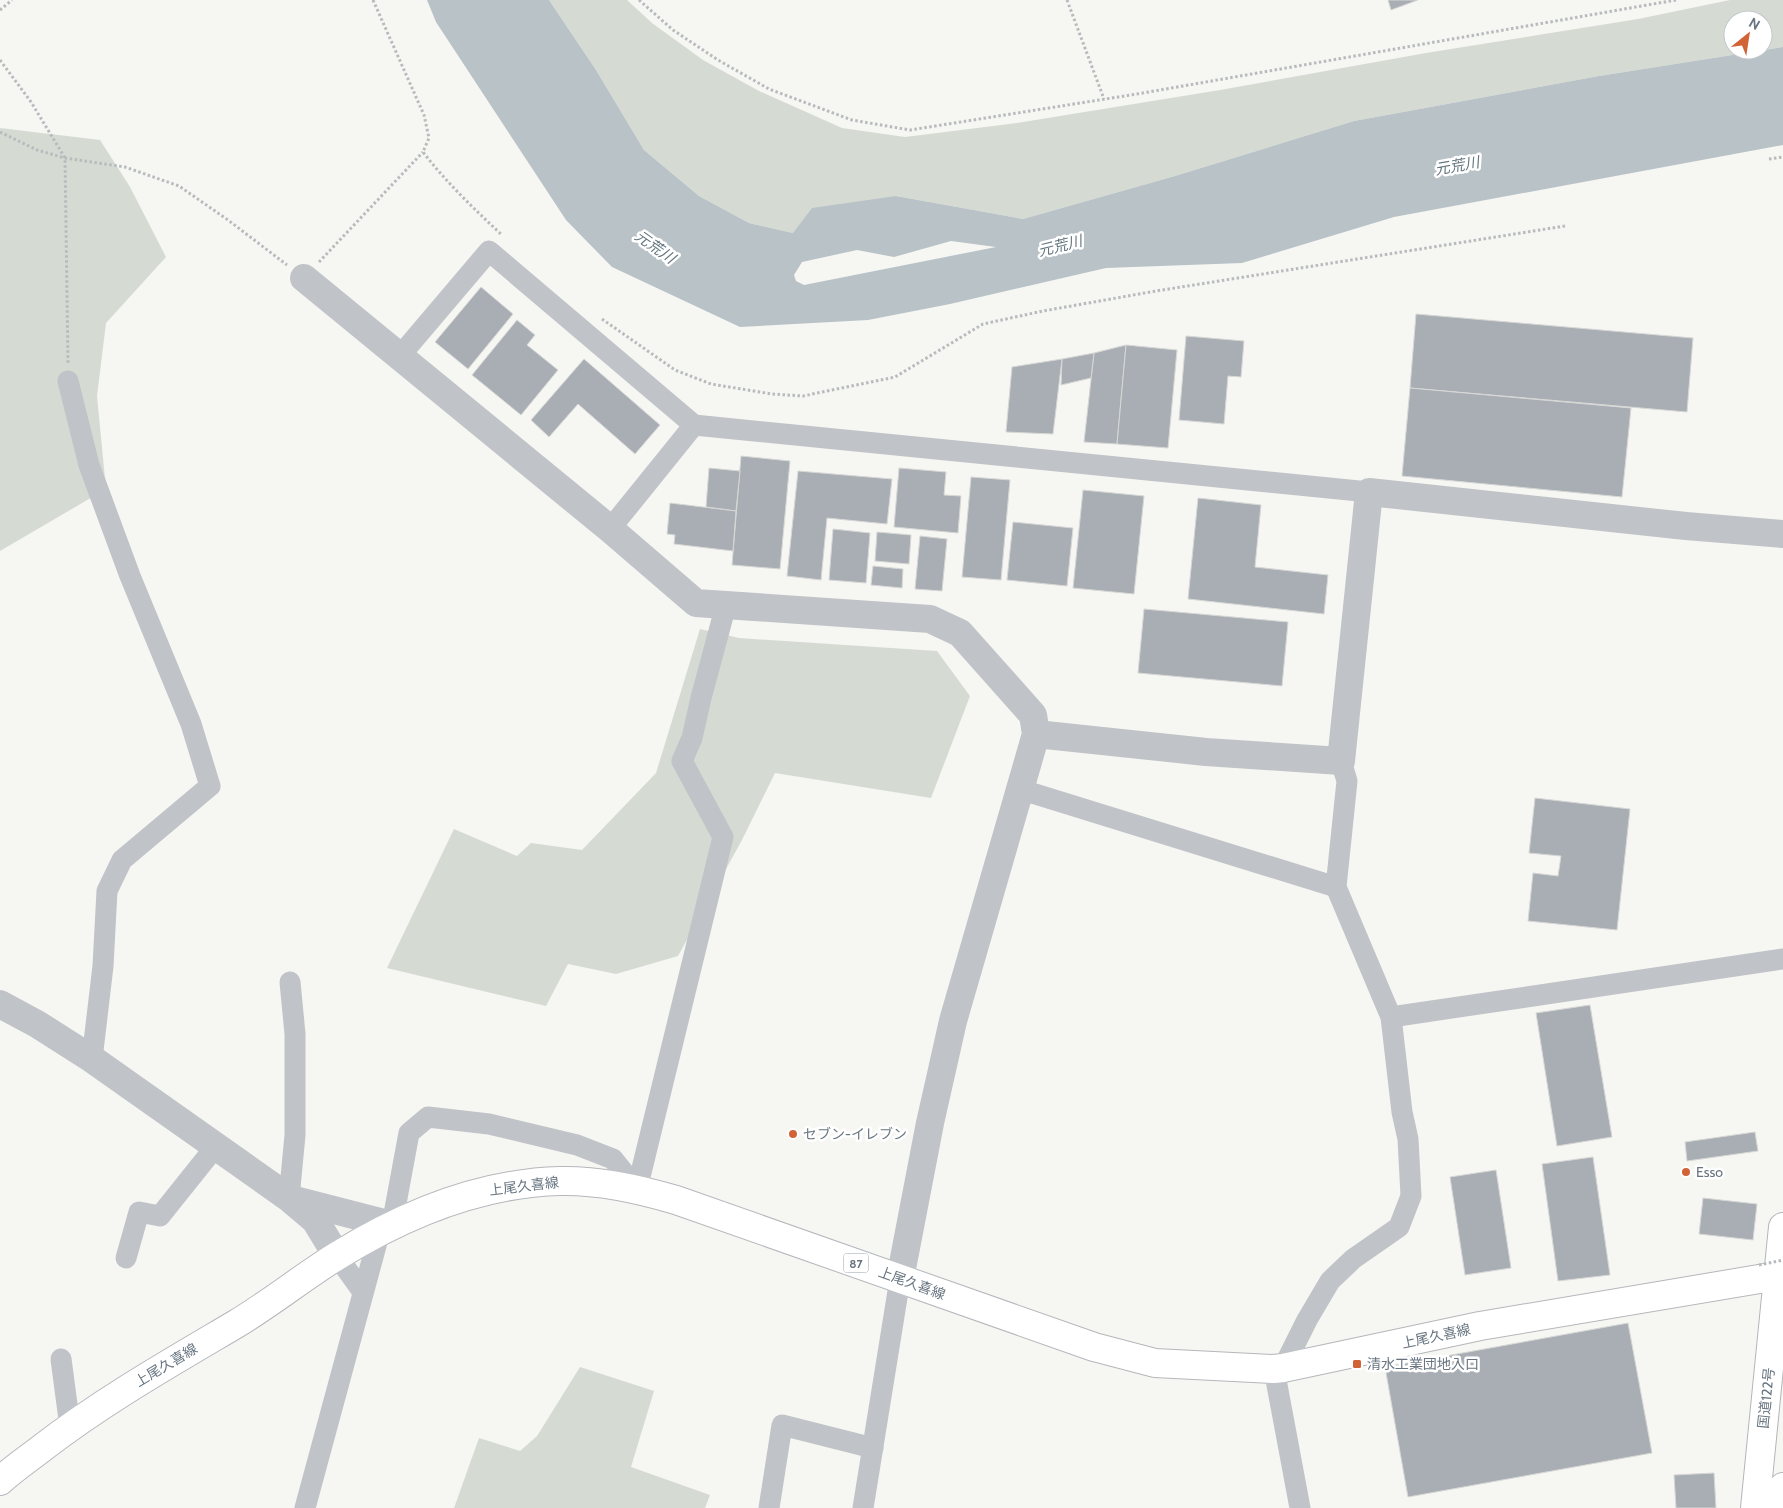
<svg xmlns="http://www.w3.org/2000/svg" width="1783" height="1508" font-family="Cabin,'Noto Sans JP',sans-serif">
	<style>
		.green { fill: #d5dbd3; fill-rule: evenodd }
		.water { fill: #b9c2c7; fill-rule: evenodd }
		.building { fill: #a8aeb3; stroke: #d7d8d6 }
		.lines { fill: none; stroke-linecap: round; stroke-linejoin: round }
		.primary-casing { stroke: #b4b7bb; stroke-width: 30 }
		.trunk-casing { stroke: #b3b6b9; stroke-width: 30 }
		.path { stroke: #b8bbbd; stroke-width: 3; stroke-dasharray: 2.5 2.5; stroke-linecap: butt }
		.minor { stroke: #c0c3c7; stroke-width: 21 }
		.tertiary { stroke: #c0c3c7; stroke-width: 28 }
		.primary { stroke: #fff; stroke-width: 28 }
		.trunk { stroke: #fff; stroke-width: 28 }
		.path-bridge { stroke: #b8bbbd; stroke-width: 3; stroke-dasharray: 2.5 2.5; stroke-linecap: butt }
		.poi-dot { fill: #d26337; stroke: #fff; stroke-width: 2 }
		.labels { text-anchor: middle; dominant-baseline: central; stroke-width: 5; stroke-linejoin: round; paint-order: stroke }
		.shield { fill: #fff; stroke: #959ea7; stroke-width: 1 }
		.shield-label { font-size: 12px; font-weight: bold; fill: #687581 }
		.poi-label { font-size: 14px; fill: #687581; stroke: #fff; text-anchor: start }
		.street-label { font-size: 14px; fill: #687581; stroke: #fff }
		.water-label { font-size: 15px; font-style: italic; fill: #63757e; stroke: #fff }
	</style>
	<rect width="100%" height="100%" fill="#f6f6f3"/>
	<g class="green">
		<path d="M549,0h78l25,23 51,37 56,31 83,37 63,9 112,-14 203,-33 206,-37 212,-34 92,-19h53v47l-184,29 -245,45 -179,55 -152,43 -127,-23 -103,37 -44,-10 -50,-27 -55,-46 -48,-80zM1733,20h30v30h-30z"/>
		<polygon points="0,128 100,140 130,187 166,257 106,323 97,396 106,489 0,551"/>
		<polygon points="700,629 739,638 937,651 970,696 931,798 775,773 742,840 678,956 616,974 568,964 546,1006 387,968 454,829 517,856 531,843 582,850 656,773"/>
		<polygon points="580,1367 654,1391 631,1467 710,1495 705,1508 454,1508 479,1438 520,1451 537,1436"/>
	</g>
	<path class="water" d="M427,0h122l47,70 48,80 55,46 50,27 44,10 19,-25 84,-12 127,23 152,-43 179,-55 245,-45 184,-29v98l-389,72 -152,46 -136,5 -156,36 -82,16 -128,7 -128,-60 -46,-47 -130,-198zM951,241l45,6 -192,38 -8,-4 -2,-6 8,-13 55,-12 37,7z"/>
	<g class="building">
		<polygon points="1388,0 1418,0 1391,10"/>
		<polygon points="481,287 513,314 468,369 435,342"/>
		<polygon points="1416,314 1693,338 1687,412 1410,388"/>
		<polygon points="517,320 535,335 527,345 558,370 521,415 472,375"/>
		<polygon points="1186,336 1244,341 1241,377 1228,376 1224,424 1179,420"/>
		<polygon points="1126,345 1117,444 1084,442 1094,353"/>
		<polygon points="1126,345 1177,350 1168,448 1117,444"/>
		<polygon points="1094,353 1091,378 1061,385 1062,359"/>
		<polygon points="584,359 660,425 635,454 578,404 549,437 531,420"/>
		<polygon points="1062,359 1053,434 1006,432 1012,367"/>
		<polygon points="1410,388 1631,408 1622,497 1402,476"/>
		<polygon points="741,456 790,461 780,569 732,565"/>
		<polygon points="709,468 740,471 736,511 706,507"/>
		<polygon points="899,468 946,472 944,495 961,496 958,533 894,527"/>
		<polygon points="798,471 892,479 887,524 827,518 821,580 787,576"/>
		<polygon points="971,477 1010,480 1001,580 962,577"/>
		<polygon points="1083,490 1144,496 1134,594 1073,588"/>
		<polygon points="1198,498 1261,505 1255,567 1328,575 1324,614 1188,599"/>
		<polygon points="670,503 736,511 733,551 674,544 675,535 667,534"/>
		<polygon points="1013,522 1073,528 1067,586 1007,580"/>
		<polygon points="833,529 870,533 866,583 829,580"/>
		<polygon points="877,532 911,535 909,564 875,561"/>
		<polygon points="920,536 947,539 942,591 915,589"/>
		<polygon points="873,566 903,569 902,588 871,585"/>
		<polygon points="1144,609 1288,622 1282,686 1138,673"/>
		<polygon points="1535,798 1630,809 1617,930 1528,921 1533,873 1558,876 1561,856 1529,853"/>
		<polygon points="1590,1005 1612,1137 1557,1146 1536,1013"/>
		<polygon points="1755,1132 1758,1151 1687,1161 1685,1142"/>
		<polygon points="1593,1157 1610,1275 1558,1281 1542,1164"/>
		<polygon points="1496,1170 1511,1268 1465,1275 1450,1177"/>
		<polygon points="1703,1198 1757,1204 1753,1240 1699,1234"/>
		<polygon points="1628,1323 1652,1453 1408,1497 1385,1367"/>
		<polygon points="1714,1473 1716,1508 1676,1508 1674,1475"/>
	</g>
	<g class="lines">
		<g class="primary-casing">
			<path id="primary" d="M0,1481c13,-12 28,-22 42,-33 61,-47 128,-85 194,-124 35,-21 67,-47 101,-68 68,-42 143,-73 223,-75 39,-1 79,8 116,19l418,147 61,16 119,6 9,-1 197,-42 303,-51"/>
		</g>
		<g class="trunk-casing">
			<g id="trunk">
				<polyline points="1755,1508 1783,1227"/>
				<polyline points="1781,1508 1783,1487"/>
			</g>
		</g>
		<g class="path">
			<path d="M373,0l51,115 5,23 -6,14c23,30 51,57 79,83"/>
			<polyline points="639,0 673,30 718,60 769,89 852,120 910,130 1137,94 1676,0"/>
			<polyline points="1067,0 1104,99"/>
			<polyline points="0,10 12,0"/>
			<polyline points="0,60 31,102 65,158 68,363"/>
			<polyline points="0,132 37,150 65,158 125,167 179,186 228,220 287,265"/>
			<polyline points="1769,159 1783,157"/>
			<polyline points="319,262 423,152"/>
			<polyline points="602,319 675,370 711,384 772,394 803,396 895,377 983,324 1043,311 1156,291 1565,226"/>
		</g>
		<g class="minor">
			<polyline points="399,357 489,251 694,425"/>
			<polyline points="68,381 89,465 130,576 191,724 210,786 122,860 107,891 103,966 92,1059"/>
			<polyline points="610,529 694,425 1369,492"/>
			<polyline points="1019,789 1336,887"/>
			<polyline points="1391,1017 1783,959"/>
			<polyline points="637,1189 723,837 682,761 692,738 701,698 726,605"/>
			<polyline points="289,1198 295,1135 295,1034 290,982"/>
			<polyline points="392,1225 409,1133 428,1117 489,1124 577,1145 613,1159 637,1189"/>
			<polyline points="337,1256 363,1292"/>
			<polyline points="126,1258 139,1212 160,1216 216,1146"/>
			<polyline points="61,1359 70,1427"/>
			<polyline points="1283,1368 1307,1320 1330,1281 1353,1259 1399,1227 1411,1196 1408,1139 1402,1112 1391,1017 1336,887 1347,781 1341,761"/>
			<polyline points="1274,1369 1300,1508"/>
			<polyline points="305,1508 380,1231"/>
			<polyline points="769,1508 782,1425 873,1448"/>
			<polyline points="863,1508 900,1279"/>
		</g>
		<g class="tertiary">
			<polyline points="304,278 610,529 696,603 930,619 960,633 1033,715 1036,734 953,1021 930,1123 900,1279"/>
			<polyline points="1036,734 1206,752 1341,761 1369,492 1686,526 1783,534"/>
			<polyline points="0,1004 37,1024 92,1059 289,1198 315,1220 337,1256"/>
			<polyline points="295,1200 392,1225"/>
		</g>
		<use href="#primary" class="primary"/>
		<use href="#trunk" class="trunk"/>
		<polyline class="path-bridge" points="1759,1265 1783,1260"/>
	</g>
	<g class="poi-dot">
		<circle cx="793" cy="1134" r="5"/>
		<circle cx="1686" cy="1172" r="5"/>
		<rect x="1352" y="1359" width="10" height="10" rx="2.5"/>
	</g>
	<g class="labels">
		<rect class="shield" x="843.5" y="1253.5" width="25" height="19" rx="4"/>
		<g class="shield-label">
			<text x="856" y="1263">87</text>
		</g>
		<g class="poi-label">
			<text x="803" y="1134">セブン-イレブン</text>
			<text x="1696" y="1172">Esso</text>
			<text x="1367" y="1364">清水工業団地入口</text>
		</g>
		<g class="street-label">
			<text transform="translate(524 1186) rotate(-7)">上尾久喜線</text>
			<text transform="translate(912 1283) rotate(20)">上尾久喜線</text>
			<text transform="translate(1436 1336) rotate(-12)">上尾久喜線</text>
			<text transform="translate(166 1365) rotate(-31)">上尾久喜線</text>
			<text transform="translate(1766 1398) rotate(-84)">国道122号</text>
		</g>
		<g class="water-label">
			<text transform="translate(1457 166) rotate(-10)">元荒川</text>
			<text transform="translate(1060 246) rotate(-14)">元荒川</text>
			<text transform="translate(655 247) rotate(35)">元荒川</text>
		</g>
	</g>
	<g transform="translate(1748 35) rotate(30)"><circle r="24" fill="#ffffff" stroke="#c3c8cd"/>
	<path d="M0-4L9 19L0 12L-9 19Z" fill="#d26337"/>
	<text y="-8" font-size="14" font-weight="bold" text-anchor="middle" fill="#687581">N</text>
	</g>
</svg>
